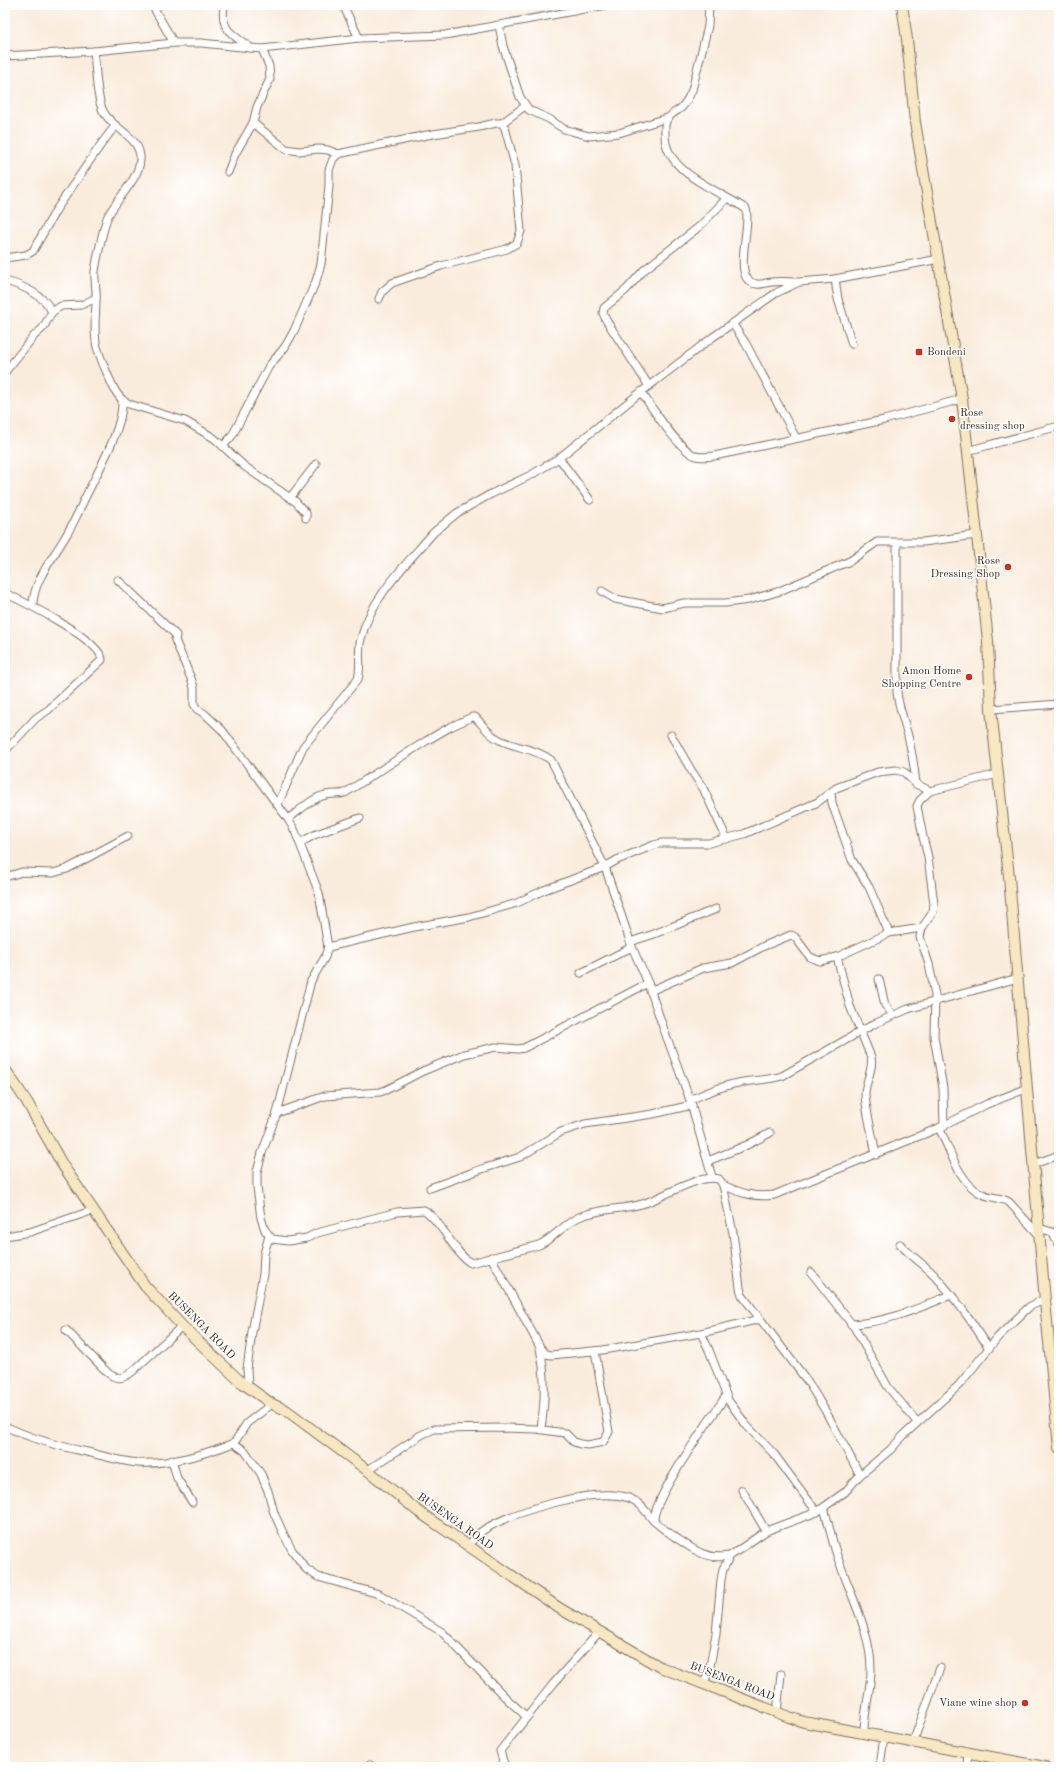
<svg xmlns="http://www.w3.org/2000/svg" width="1064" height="1772" font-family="'Old Standard TT',serif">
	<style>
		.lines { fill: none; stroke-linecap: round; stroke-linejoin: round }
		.street-casing { stroke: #7e6e60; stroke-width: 9 }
		.secondary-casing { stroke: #7e6e60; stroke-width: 12 }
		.street { stroke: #fff; stroke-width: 7 }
		.secondary { stroke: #f7e8c3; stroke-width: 10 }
		.poi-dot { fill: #c8321e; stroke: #fff; stroke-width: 1.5 }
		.labels { text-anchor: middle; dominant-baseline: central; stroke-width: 3; stroke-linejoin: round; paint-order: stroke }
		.poi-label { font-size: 11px; fill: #3b2a1e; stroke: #fff; text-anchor: end }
		.street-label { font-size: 11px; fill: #3b2a1e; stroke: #fff }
	</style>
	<rect width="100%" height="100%" fill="#fff"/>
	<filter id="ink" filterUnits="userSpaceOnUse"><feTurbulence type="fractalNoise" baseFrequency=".025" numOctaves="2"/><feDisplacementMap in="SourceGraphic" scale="8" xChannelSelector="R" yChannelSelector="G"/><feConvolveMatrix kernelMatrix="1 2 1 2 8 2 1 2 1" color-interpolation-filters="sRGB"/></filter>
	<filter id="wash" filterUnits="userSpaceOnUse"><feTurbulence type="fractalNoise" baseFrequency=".012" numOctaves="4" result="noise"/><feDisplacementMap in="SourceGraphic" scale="16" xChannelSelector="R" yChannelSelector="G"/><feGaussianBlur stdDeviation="0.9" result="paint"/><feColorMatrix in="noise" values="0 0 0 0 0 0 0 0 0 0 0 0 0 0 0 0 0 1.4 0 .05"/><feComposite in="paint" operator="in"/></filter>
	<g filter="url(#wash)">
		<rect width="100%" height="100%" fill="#f9ecdc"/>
	</g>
	<g filter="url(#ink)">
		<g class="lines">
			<g class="street-casing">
				<g id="street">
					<polyline points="152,5 174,43"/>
					<path d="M224,5c-4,26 8,29 27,43"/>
					<polyline points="343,5 359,38"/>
					<path d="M709,5l-1,21 -16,64c-3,7 -5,12 -11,18 -4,3 -12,7 -14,12 -3,4 -2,10 -2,15 0,38 55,56 81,74 6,17 -16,73 11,75 5,1 10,-2 15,-2 8,-1 17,0 25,0"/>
					<polyline points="499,25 503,46 520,97 529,110 549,119 564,129 589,136 619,133 667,118"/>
					<path d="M94,51c2,17 2,45 9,60 9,18 39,26 37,49 -1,20 -25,40 -33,58 -4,11 -10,41 -12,53 -1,9 2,19 1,28 0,16 -3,33 1,48 3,10 15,40 21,48 3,4 7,7 11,9l56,17 29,17 30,28 52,36 10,11v5"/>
					<polyline points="5,56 94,51 174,43 201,43 262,49 359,38 445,35 606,5"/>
					<polyline points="253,123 286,149 299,151 319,149 328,150 338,154 427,135 479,127 496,123 502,123 505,128 515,165 521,231 517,243 507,249 441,266 392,283 382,292 379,299"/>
					<polyline points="502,123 525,106"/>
					<polyline points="228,172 235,154 253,123 257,107 270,79 269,66 262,49"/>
					<polyline points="5,258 26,255 33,251 56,210 102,143 115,126"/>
					<polyline points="835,279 838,299 852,344"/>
					<path d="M5,281c16,4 40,14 47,31"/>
					<polyline points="732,323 746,344 796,438"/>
					<polyline points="5,372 34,336 43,328 52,312 61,306 81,305 96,298"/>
					<polyline points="649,386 606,320 603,313 604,308 626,290 644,270 700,226 727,198"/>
					<path d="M641,392c11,16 38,58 55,64 5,2 13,0 18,0l170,-36 78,-21"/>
					<polyline points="224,445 232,436 269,366 285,347 294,331 316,281 321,264 329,186 329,170 333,159 338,154"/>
					<polyline points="967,451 1059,426"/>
					<polyline points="559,458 590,500"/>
					<polyline points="290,498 316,464"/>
					<path d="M897,543v149c1,12 5,22 8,33 6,20 9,39 11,59"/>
					<path d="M118,580l58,55 -1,5 17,41 2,7v16l3,5 8,5 17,16 66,89 7,12 24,62 9,54 -3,10 -14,24 -34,132 -15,40 -5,19v15l4,31 4,12 7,9 16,2 19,-3 10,-5 80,-21 27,-2c18,11 31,45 47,53l68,-18c15,-7 25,-21 40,-28 20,-9 42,-7 63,-13 21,-6 55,-30 77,-25l4,6 10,48 7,55 2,7 66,87 18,30 34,63"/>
					<polyline points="602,591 615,599 663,608 684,603 726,603 749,600 777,592 850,561 877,542 923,542 976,535"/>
					<path d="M5,593c19,9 96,47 97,67l-54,50 -12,8 -31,33"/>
					<path d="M33,606c-1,-25 24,-53 35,-74 7,-11 12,-24 18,-36 12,-25 38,-69 36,-96"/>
					<polyline points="991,709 1059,704"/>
					<polyline points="671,735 691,770 703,788 727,839"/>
					<polyline points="831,793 832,803 852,860 869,887 889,933"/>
					<path d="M278,804l25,-57 55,-68c4,-14 -1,-27 3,-40 10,-42 45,-74 72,-106l24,-20 34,-19 40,-19 28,-17 82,-66 72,-55 63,-44 23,-11 36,-3 104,-20"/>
					<path d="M288,819c11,-8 25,-22 38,-24 7,-2 12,0 19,-2l81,-52 24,-14 22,-10h3c8,8 13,17 23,22 17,9 37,9 53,21l54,107 27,80 16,36 15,44 27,73 22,77"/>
					<polyline points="300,843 314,835 360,818"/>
					<polyline points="5,877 22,872 53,873 67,869 128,836"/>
					<polyline points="630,942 654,934 716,909"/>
					<polyline points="328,947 414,927 469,917 517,903 544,890 605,867 617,860 654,845 662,843 709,843 744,834 818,802 836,788 878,772 896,770 904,772 916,784 930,791"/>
					<path d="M837,957l13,49 21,51c3,12 -6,25 -6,37 1,18 8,42 11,61"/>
					<polyline points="581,973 632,947"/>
					<polyline points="879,979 885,1005 893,1015"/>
					<polyline points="650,991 703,968 732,963 764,946 791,935 795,937 810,957 820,961 837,957 889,933 922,928"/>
					<path d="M690,1100c17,-8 34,-15 53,-18 13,-2 26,-2 39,-6l92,-52 34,-15 110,-31"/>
					<polyline points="277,1113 325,1096 380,1092 386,1090 423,1071 464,1054 496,1047 518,1049 524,1048 648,983"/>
					<polyline points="944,1127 943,1088 934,1037 935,995 929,964 920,937 922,928 933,912 934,904 928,857 923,837 917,806 920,800 930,791 998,774"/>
					<path d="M939,1128c11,21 19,53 41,65 9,5 20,4 29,9l31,34"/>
					<polyline points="708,1161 747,1145 770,1133"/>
					<polyline points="1034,1164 1059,1155"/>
					<path d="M723,1185c17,8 32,13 51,10l165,-67 48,-24 41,-16"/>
					<polyline points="430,1188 482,1169 520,1157 561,1132 585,1124 653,1114 692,1105"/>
					<polyline points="1039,1228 1052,1232 1059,1246"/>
					<polyline points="5,1236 30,1232 94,1210"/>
					<path d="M900,1244c11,13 26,21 37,34 19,21 36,45 52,70"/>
					<polyline points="491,1257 540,1347 546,1354 551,1355 603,1350 701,1333 760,1319"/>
					<polyline points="811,1272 854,1327 888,1387 917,1422"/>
					<path d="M851,1324c35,-1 68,-16 100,-29"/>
					<path d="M66,1330l42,43c9,7 15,6 24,-1l50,-46"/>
					<polyline points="701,1333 709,1350 728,1400 747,1426 774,1454 817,1512"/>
					<path d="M540,1348c6,29 5,52 1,81"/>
					<polyline points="248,1387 247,1369 252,1332 263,1274 264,1254 269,1236"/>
					<path d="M5,1426c26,13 53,20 82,26 17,4 33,9 51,11 32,2 66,-9 96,-20l11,8 16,23 7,17 6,22 10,22 8,15 14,19 12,8 61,17 63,38 64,66 21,19"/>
					<polyline points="234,1443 247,1423 272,1404"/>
					<polyline points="172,1460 177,1478 192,1502"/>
					<polyline points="368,1470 421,1435 434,1429 505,1428 536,1429 565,1433 574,1442 580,1444 588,1445 603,1442 609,1432 595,1351"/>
					<polyline points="742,1490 766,1531"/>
					<path d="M824,1508c4,13 7,28 11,41 11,37 36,81 36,120 0,21 -7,42 -7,63"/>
					<path d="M654,1521c-2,-22 57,-103 72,-125"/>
					<path d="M468,1546c5,-6 10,-13 17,-17 31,-18 110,-43 144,-31 11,4 17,14 24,22 7,7 15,12 22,17 19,13 31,23 55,19"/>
					<polyline points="704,1684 710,1666 716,1634 721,1580 723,1569 730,1556 766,1531 817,1512 845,1492 860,1475 890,1450 904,1435 959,1385 998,1337 1029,1307 1045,1299"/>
					<polyline points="777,1713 781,1674"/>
					<polyline points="913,1742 940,1668"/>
					<polyline points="370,1765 372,1767"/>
					<polyline points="505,1767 500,1751 554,1683 600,1631"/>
					<polyline points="880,1767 884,1736"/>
					<polyline points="967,1767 968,1753"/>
				</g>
			</g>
			<g class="secondary-casing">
				<g id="secondary">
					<polyline points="902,5 907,39 915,122 962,399 974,507 988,641 991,709 1009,877 1044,1290 1059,1448"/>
					<polyline points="5,1069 27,1102 62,1164 145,1286 182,1326 241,1382 272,1404 286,1410 371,1473 419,1512 559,1608 660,1667 789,1717 804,1722 1045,1767"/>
				</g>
			</g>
			<use href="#street" class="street"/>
			<use href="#secondary" class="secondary"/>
		</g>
	</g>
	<g class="poi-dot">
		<rect x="915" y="348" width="8" height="8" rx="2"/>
		<circle cx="952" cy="419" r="4"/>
		<circle cx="1008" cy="567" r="4"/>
		<circle cx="969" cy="677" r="4"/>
		<circle cx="1025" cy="1703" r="4"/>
	</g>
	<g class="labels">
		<g class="poi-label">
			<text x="927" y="352" text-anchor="start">Bondeni</text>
			<text x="960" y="413" text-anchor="start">Rose<tspan x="960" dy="13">dressing shop</tspan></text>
			<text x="1000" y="561">Rose<tspan x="1000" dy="13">Dressing Shop</tspan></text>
			<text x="961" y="671">Amon Home<tspan x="961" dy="13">Shopping Centre</tspan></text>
			<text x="1017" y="1703">Viane wine shop</text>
		</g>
		<g class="street-label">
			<text transform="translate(201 1326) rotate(45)">BUSENGA ROAD</text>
			<text transform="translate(455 1522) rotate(35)">BUSENGA ROAD</text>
			<text transform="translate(732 1682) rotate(21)">BUSENGA ROAD</text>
		</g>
	</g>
	<rect width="1064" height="1772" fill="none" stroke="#fff" stroke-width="20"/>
</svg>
